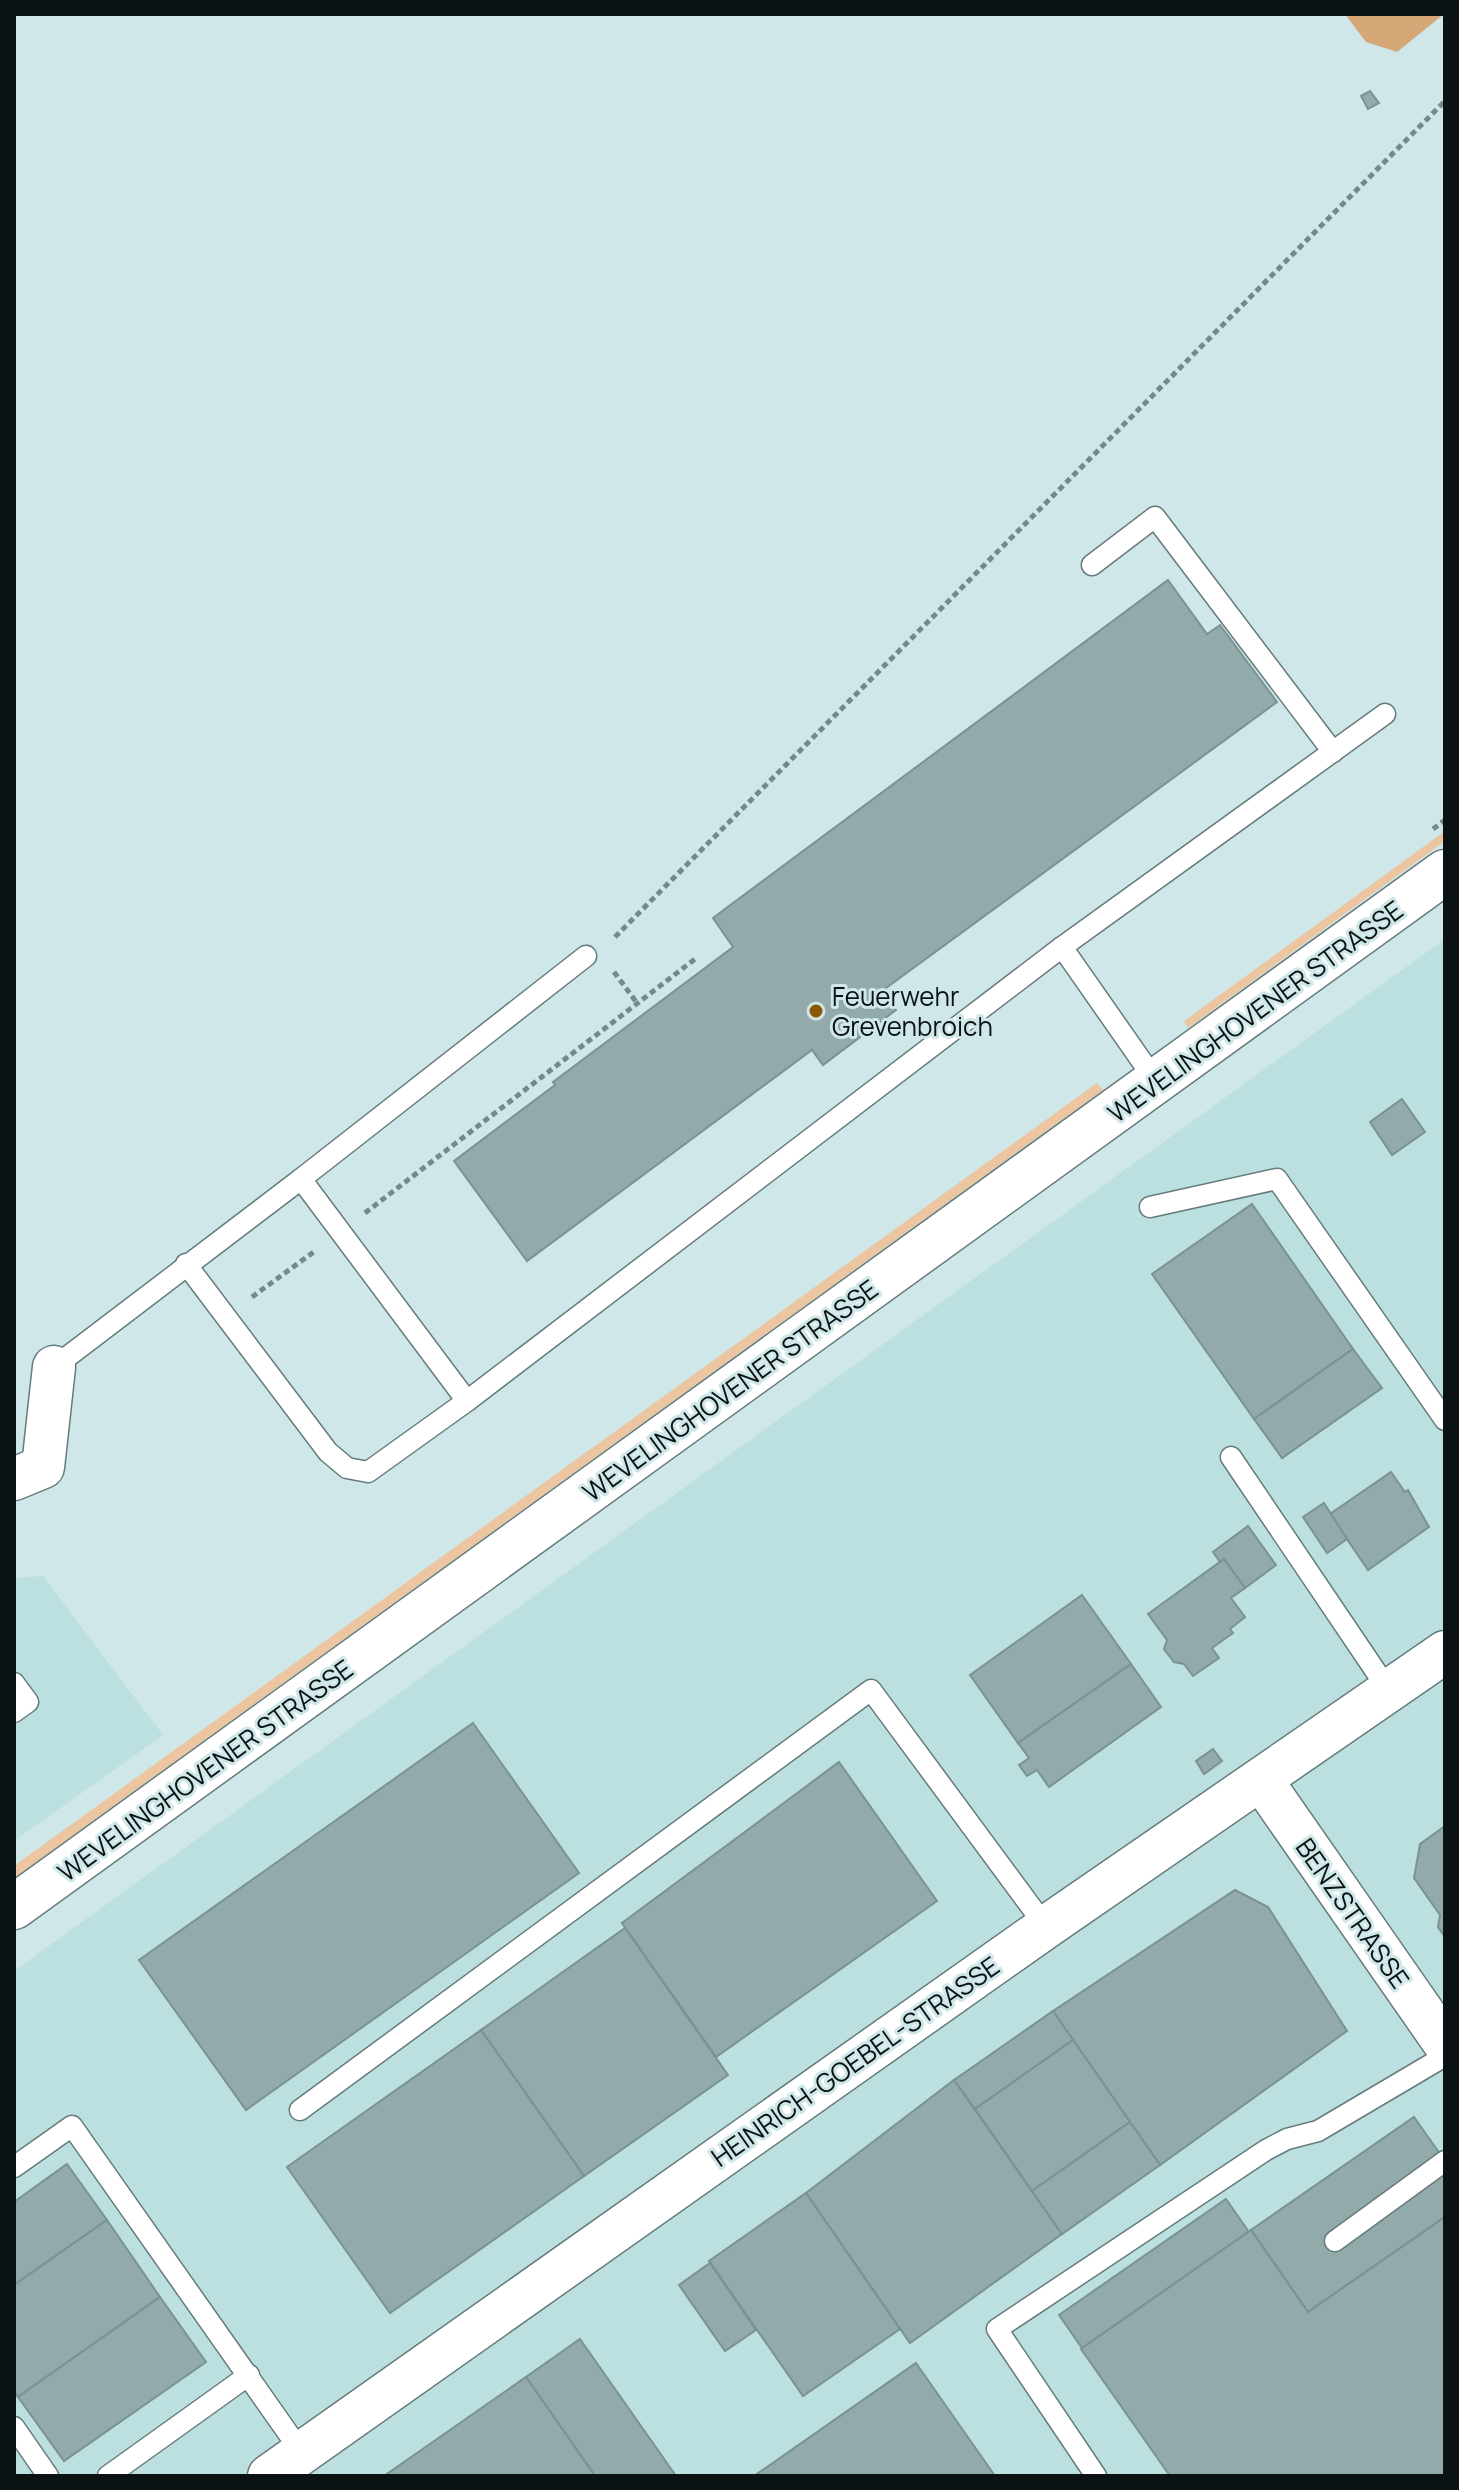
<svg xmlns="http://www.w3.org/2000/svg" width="1459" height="2490" font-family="Manrope,sans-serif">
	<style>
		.built { fill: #bcdfe0 }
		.green { fill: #ebc6a0 }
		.water { fill: #d5a776 }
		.building { fill: #93aaab; stroke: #7b9292; stroke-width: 2 }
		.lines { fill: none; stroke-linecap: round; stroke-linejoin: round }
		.lane-casing { stroke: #657b7c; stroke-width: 23 }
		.street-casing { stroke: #657b7c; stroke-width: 45 }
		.secondary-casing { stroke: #657b7c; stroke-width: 47 }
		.path { stroke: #778889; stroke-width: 5; stroke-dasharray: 6 4; stroke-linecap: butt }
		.lane { stroke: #fff; stroke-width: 20 }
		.street { stroke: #fff; stroke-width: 42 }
		.secondary { stroke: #fff; stroke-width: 44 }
		.poi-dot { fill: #8c5607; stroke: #cfe7e8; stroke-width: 3 }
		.labels { text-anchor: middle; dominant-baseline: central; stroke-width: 6; stroke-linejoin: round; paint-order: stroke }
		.poi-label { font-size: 26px; fill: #0a1213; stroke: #cfe7e8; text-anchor: start }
		.street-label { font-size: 26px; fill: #0a1213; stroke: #cfe7e8 }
	</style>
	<rect width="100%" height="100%" fill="#cfe7e8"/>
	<g class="built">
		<polygon points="1445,939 1445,2476 14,2476 14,1971"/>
		<polygon points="43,1576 163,1735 14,1841 14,1578"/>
	</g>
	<g class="green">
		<polygon points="1445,831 1445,841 1188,1028 1184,1021"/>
		<polygon points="1097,1083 1103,1090 14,1878 14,1866"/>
	</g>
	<polygon class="water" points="1345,14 1444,14 1397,52 1366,42"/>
	<g class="building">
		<polygon points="1370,91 1379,103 1368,109 1361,96"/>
		<polygon points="1168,580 1207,634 1220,625 1277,702 882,991 896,1010 823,1065 812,1050 527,1261 454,1161 555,1085 553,1082 733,947 713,918"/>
		<polygon points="1402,1099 1425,1132 1392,1155 1370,1122"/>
		<polygon points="1252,1204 1353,1349 1254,1419 1152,1274"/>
		<polygon points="1353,1349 1382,1388 1282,1458 1254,1419"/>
		<polygon points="1391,1472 1405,1492 1408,1490 1429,1527 1368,1570 1330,1514"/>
		<polygon points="1324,1503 1347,1539 1327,1553 1303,1517"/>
		<polygon points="1248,1526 1276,1565 1245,1588 1224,1559 1220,1562 1213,1552"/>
		<polygon points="1224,1559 1245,1588 1231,1598 1245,1617 1230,1629 1233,1633 1212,1648 1219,1658 1193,1676 1184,1664 1174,1662 1164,1649 1167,1640 1148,1614"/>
		<polygon points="1082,1595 1131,1664 1018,1743 970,1675"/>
		<polygon points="1131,1664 1161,1707 1049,1787 1037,1770 1027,1776 1019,1765 1029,1758 1018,1743"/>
		<polygon points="473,1723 579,1873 246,2110 139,1960"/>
		<polygon points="1213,1749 1222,1761 1204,1774 1196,1761"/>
		<polygon points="839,1762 937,1901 716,2057 622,1923"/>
		<polygon points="1445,1826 1445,1937 1438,1927 1440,1915 1414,1878 1420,1844"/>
		<polygon points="1235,1890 1268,1907 1347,2031 1160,2165 1053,2011"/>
		<polygon points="625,1928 728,2075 584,2176 481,2030"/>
		<polygon points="1053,2011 1073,2040 975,2109 954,2080"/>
		<polygon points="481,2030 584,2176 390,2313 287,2167"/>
		<polygon points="1073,2040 1130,2122 1032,2191 975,2109"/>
		<polygon points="954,2080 1062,2234 910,2343 806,2193"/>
		<polygon points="1414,2117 1445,2161 1445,2217 1308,2312 1251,2230"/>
		<polygon points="1130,2122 1160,2165 1062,2234 1032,2191"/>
		<polygon points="67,2164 107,2220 14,2285 14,2202"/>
		<polygon points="806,2193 900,2329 803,2396 709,2261"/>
		<polygon points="1226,2199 1249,2232 1082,2348 1059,2315"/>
		<polygon points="1445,2217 1445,2476 1170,2476 1081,2349 1251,2230 1308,2312"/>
		<polygon points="107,2220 160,2297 18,2397 14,2391 14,2285"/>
		<polygon points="710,2263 756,2330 725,2351 679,2285"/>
		<polygon points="160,2297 206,2362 64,2461 18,2397"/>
		<polygon points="580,2339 676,2476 595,2476 526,2377"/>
		<polygon points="916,2363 995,2476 754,2476"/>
		<polygon points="526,2377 595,2476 384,2476"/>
	</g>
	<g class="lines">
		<g class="lane-casing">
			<g id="lane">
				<polyline points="1092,565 1155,517 1333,752"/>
				<polyline points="1062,947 1157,1083"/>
				<polyline points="301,1179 586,956"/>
				<polyline points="1150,1207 1277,1179 1445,1420"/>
				<polyline points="186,1264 328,1452 347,1468 368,1472 467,1401"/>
				<polyline points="54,1367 301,1179 467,1401 1062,947 1385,714"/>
				<polyline points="1231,1457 1389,1691"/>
				<polyline points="14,1683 28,1702 14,1712"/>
				<polyline points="300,2110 871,1690 1046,1927"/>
				<polyline points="14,2167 72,2126 302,2453"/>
				<polyline points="1335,2241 1445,2161"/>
				<polyline points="14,2427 48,2476"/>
				<polyline points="108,2476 249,2375"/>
				<polyline points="1096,2476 997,2329 1266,2150 1287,2139 1318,2131 1445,2056"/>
			</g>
		</g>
		<g class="street-casing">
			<g id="street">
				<polyline points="14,1479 43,1467 54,1367"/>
				<polyline points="1262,1781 1445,2044"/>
				<polyline points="269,2476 1046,1927 1445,1652"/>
			</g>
		</g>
		<g class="secondary-casing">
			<polyline id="secondary" points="14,1907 1445,872"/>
		</g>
		<g class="path">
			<polyline points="1433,829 1445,820"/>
			<polyline points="615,937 1445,101"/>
			<polyline points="614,972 637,1003"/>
			<polyline points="365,1213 695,959"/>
			<polyline points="252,1297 315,1251"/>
		</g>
		<use href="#lane" class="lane"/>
		<use href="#street" class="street"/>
		<use href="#secondary" class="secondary"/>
	</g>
	<circle class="poi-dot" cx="816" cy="1011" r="8"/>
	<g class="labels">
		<g class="poi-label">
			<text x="832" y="996">Feuerwehr<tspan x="832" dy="30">Grevenbroich</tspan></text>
		</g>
		<g class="street-label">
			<text transform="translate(1255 1011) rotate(-36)">WEVELINGHOVENER STRASSE</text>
			<text transform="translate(730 1390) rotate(-36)">WEVELINGHOVENER STRASSE</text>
			<text transform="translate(205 1770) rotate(-36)">WEVELINGHOVENER STRASSE</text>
			<text transform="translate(1353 1913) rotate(55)">BENZSTRASSE</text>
			<text transform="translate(855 2061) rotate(-35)">HEINRICH-GOEBEL-STRASSE</text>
		</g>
	</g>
	<rect width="1459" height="2490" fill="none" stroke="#0a1213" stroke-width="32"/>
</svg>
